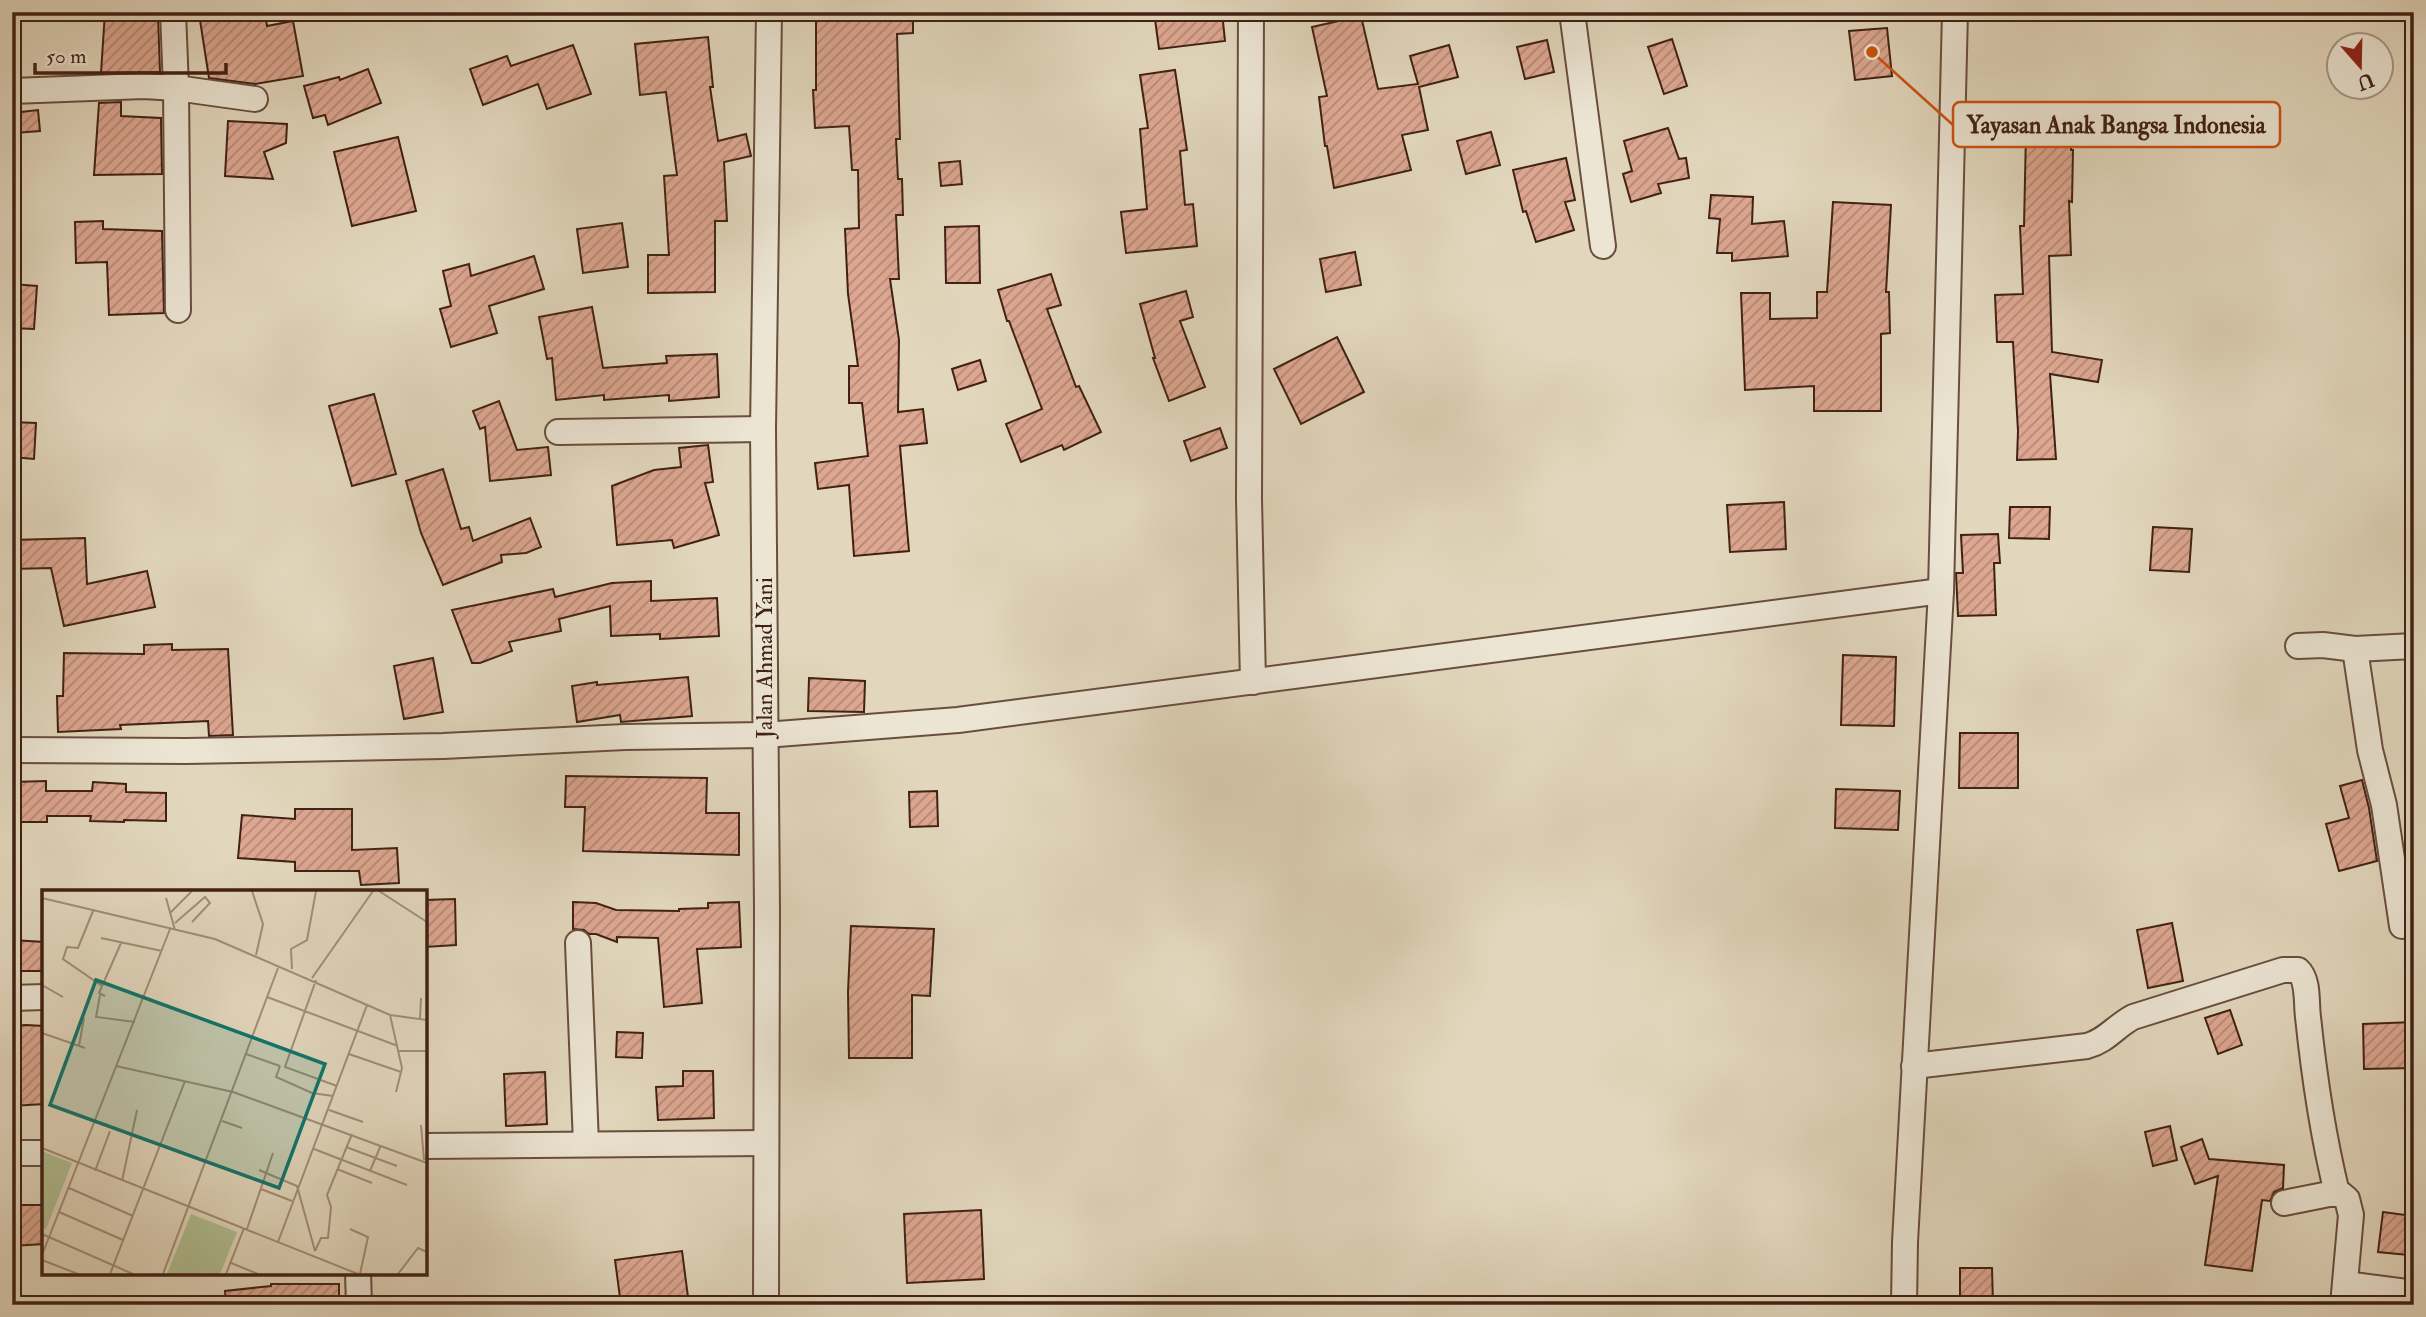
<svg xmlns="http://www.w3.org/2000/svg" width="2426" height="1317" font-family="'IM FELL Double Pica',serif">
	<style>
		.building { fill: url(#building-hatch); stroke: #412114; stroke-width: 2 }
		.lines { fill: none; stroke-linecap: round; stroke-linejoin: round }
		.minor-casing { stroke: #694e3e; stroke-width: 28 }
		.minor { stroke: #ece5d4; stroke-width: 24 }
		.labels { text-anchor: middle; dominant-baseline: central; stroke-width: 5; stroke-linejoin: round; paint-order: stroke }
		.street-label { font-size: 23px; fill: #412114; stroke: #ece5d4 }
		.inset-road { fill: none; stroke: #a28e79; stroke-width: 2 }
		.view { fill: #0f766e; fill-opacity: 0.15; stroke: #0f766e; stroke-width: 3.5 }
		.inset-edge { fill: none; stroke: #412114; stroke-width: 3.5 }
		.leader { fill: none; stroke: #cf510d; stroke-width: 2.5 }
		.callout-dot { fill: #cf510d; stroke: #ece5d4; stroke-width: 2.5 }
		.callout { fill: #ece5d4; stroke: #cf510d; stroke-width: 2.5 }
		.callout-label { font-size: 24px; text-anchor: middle; font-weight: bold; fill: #412114 }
	</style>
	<defs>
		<pattern id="building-hatch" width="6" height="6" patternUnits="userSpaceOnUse" patternTransform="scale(1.75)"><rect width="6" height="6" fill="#dda791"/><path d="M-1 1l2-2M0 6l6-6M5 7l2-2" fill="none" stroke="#b58875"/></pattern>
	</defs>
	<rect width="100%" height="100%" fill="#e2d7bd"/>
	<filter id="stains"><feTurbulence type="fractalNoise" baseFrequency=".00286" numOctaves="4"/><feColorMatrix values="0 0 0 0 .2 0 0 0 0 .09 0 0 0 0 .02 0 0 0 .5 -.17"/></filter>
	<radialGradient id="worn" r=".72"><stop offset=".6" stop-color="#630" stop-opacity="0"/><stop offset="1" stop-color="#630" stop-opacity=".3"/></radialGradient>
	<g class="building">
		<polygon points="105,12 132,12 132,16 158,16 160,72 101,73"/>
		<polygon points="816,12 913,12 913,33 897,34 900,139 896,139 898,179 902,179 903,215 896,215 899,279 890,279 899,340 898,412 923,409 927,443 900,446 909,551 854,556 849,485 818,489 815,463 868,456 862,403 849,403 849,366 858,366 848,294 845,229 859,228 858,170 852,170 849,126 815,128 813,90 816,90"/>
		<polygon points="1201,12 1222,12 1225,41 1159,49 1155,19"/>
		<polygon points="265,13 267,26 293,21 303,76 255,84 209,78 200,20 224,15 225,20"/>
		<polygon points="1361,16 1378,89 1418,84 1410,56 1449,45 1458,77 1419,87 1428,130 1402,135 1411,170 1334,188 1327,146 1325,146 1319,97 1327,96 1312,27"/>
		<polygon points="1887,28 1892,76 1855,80 1849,31"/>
		<polygon points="708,37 713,87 710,87 718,141 746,134 751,156 724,162 727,221 715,221 715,292 648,293 648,255 669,255 664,176 677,175 666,92 640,95 635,44"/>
		<polygon points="1672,39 1687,86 1664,94 1648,47"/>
		<polygon points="1547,40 1554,72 1525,79 1517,47"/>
		<polygon points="573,45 591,94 547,109 538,84 483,105 470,69 507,56 511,66"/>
		<polygon points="368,69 381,103 328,125 325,115 313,118 304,86 339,77 340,80"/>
		<polygon points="1175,70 1187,150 1180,151 1185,205 1193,204 1197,246 1126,253 1121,212 1147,209 1140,129 1148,128 1140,75"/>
		<polygon points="121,102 121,116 161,118 162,174 94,175 99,103"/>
		<polygon points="2023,106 2071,106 2071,150 2073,150 2072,202 2069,201 2071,255 2049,256 2052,352 2102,360 2098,382 2050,374 2056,459 2017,460 2018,431 2013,342 1997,342 1995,295 2023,294 2020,226 2024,226 2026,132 2024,132"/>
		<polygon points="38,110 40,131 14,133 12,113"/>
		<polygon points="228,121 287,124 286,143 264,152 273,179 225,176"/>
		<polygon points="1668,128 1679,159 1686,158 1689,178 1658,184 1661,193 1631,202 1623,174 1632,171 1624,141"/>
		<polygon points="1491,132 1500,165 1466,174 1457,141"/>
		<polygon points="398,137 416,211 352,226 334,152"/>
		<polygon points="1566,158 1575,200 1565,202 1574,230 1536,242 1526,211 1523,212 1513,170"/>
		<polygon points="960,161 962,184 941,186 939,163"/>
		<polygon points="1711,195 1753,197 1752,224 1784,221 1788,256 1732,261 1732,253 1717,253 1720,219 1709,218"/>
		<polygon points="1833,202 1891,205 1886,292 1889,292 1890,333 1881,334 1881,411 1814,411 1814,386 1745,390 1741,293 1770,293 1770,319 1817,318 1817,292 1827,292"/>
		<polygon points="103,221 103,229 162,231 164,313 109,315 107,262 76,263 75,222"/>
		<polygon points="622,223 628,267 583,273 577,229"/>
		<polygon points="979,226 980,283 946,283 945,227"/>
		<polygon points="1355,252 1361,285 1326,292 1320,259"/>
		<polygon points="534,256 544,289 489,306 497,333 451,347 440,309 451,306 443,271 469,264 471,276"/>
		<polygon points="1051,274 1061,305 1047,309 1076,387 1079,386 1101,432 1064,450 1062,445 1021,462 1006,424 1042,409 1009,321 1007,321 998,290"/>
		<polygon points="12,284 37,286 34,329 12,328"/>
		<polygon points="1186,291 1193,317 1180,321 1205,387 1169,401 1153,358 1155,358 1140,304"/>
		<polygon points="592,307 603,368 667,363 666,356 717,354 719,397 669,401 669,395 604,400 604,395 556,400 552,358 547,359 539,317"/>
		<polygon points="1337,337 1364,392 1301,424 1274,369"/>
		<polygon points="980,360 986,381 958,390 952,369"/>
		<polygon points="374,394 396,474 352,486 329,406"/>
		<polygon points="499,401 517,450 548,447 551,475 490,481 485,427 480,429 473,411"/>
		<polygon points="12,422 36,423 34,459 12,457"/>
		<polygon points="1220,428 1227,448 1191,461 1184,441"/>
		<polygon points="708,445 713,482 705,483 719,535 674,548 672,540 617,545 612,486 654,470 681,467 679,448"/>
		<polygon points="443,469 461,529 469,527 473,541 530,518 541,547 526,553 501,555 502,562 443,585 421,533 406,481"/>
		<polygon points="1784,502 1786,549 1730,552 1727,505"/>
		<polygon points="2010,507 2050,507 2049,539 2009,538"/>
		<polygon points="2153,527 2192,529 2189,572 2150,570"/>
		<polygon points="1998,534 2000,563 1994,563 1996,615 1958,616 1956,573 1963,573 1961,535"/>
		<polygon points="85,538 87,584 147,571 155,607 64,626 51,568 12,569 12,540"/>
		<polygon points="651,581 651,601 717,598 719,636 660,639 660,634 611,636 610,606 559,619 561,631 509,642 512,651 480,663 472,663 452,610 553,589 555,597 612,583"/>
		<polygon points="172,644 172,650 228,649 233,735 209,736 208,721 120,725 121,729 58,732 57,696 63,696 64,653 144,654 144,645"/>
		<polygon points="1843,655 1896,657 1894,726 1841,725"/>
		<polygon points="433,658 443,712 404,719 394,666"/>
		<polygon points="688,677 692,716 621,722 620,715 577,722 572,686 597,682 597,685"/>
		<polygon points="809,678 865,681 864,712 808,711"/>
		<polygon points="1960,733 2018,733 2018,788 1959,788"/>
		<polygon points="566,776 707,778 706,813 739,813 739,855 583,851 585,807 565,807"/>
		<polygon points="2362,780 2369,808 2377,861 2339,871 2326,824 2349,818 2340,786"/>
		<polygon points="46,781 46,791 92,791 93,782 126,784 126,792 166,793 166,821 124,820 124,822 90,821 91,816 47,816 47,822 12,822 12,782"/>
		<polygon points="1836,789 1900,791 1898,830 1835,828"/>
		<polygon points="937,791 938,826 910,827 909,792"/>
		<polygon points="295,809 352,809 352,850 397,848 399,883 361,885 359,871 295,871 295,862 238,858 242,815 295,819"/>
		<polygon points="455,899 456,945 425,947 425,900"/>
		<polygon points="573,902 596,903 616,910 679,911 679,909 708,908 708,903 739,902 741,947 697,949 702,1003 664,1007 658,938 617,937 617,942 596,934 589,934 584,930 573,929"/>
		<polygon points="2172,923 2183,981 2148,988 2137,930"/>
		<polygon points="851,926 934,929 930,996 912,995 912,1058 849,1058 848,992"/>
		<polygon points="12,940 44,942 44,971 12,971"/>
		<polygon points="2230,1010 2242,1045 2218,1054 2205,1018"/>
		<polygon points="2414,1022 2414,1068 2364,1069 2363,1024"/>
		<polygon points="26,1025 44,1026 44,1104 12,1106 12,1026"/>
		<polygon points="617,1032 643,1033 642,1058 616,1057"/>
		<polygon points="683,1071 713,1071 714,1118 658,1120 656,1087 683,1086"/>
		<polygon points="545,1072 547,1124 506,1126 504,1074"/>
		<polygon points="2170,1126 2177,1160 2153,1166 2145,1132"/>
		<polygon points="2202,1139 2209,1159 2284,1165 2283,1188 2274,1192 2270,1201 2262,1200 2252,1271 2205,1265 2218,1176 2195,1184 2181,1147"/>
		<polygon points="12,1205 44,1205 44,1244 12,1246"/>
		<polygon points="981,1210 984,1279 907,1283 904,1214"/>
		<polygon points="2383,1212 2413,1216 2408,1255 2378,1252"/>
		<polygon points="682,1251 688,1297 681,1298 682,1305 621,1305 615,1260"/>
		<polygon points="1960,1268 1992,1268 1993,1303 1960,1303"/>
		<polygon points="271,1284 339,1284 339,1305 226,1305 225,1291 271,1286"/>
	</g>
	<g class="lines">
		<g class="minor-casing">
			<g id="minor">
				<polyline points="173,12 176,88 178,310"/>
				<polyline points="1251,12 1249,499 1253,682"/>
				<polyline points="1572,12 1603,246"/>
				<polyline points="12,91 144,86 176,88 255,99"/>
				<polyline points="558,432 763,429"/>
				<polyline points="2298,646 2323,645 2355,649 2414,646"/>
				<polyline points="2355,649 2370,750 2384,805 2402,926"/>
				<polyline points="12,750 186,751 443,746 625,737 765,735 958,720 1941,591"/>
				<polyline points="578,943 586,1144"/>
				<polyline points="12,998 44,997"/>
				<path d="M1914,1066l173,-20c19,-5 29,-20 46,-29l150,-47h15c11,10 8,33 10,47 6,58 15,119 29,176"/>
				<polyline points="425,1146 766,1143"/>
				<polyline points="12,1153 44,1153"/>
				<polyline points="2284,1203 2329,1194 2341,1194 2347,1199 2351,1215 2343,1305"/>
				<polyline points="358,1273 359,1305"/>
				<polyline points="2345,1284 2414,1293"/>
				<polyline points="766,1305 767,910 763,429 769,12"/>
				<polyline points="1904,1305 1905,1242 1941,591 1955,12"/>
			</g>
		</g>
		<use href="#minor" class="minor"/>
	</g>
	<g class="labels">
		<g class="street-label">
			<text transform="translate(764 658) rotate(-90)">Jalan Ahmad Yani</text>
		</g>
	</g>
	<g transform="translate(42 890)">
		<rect width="385" height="385" fill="#e2d7bd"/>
		<path d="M0,261l30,12 -26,66 -4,-1zM149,324l46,18 -17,42h-53z" fill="#b0bf93"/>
		<path class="inset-road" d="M210,1l11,33 -7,31M337,1l48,31M0,8l173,41 175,76 37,5M124,8l9,32M51,21l-15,37 -11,-1 -4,12 39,27M128,23l22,-22M133,33l30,-26 5,6 -18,19M59,48l61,13M250,79l-1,-20 16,-9 9,-49M270,88l61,-87M274,90l-31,87 52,19M0,95l21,12M58,105l-4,22 39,5M63,106l-6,-3 22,-50M225,107l131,49M348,125l12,53 -6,24M378,129l1,-21M0,143l43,15M37,156l5,-28M357,161h28M204,164l34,12M307,164l52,18M74,176l117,26 194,71M238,176l-4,11 36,16 21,3M287,220l34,12M180,231l20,7M379,235l3,35M304,257l51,19M0,258l316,126M272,259l93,36M295,279l35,14M217,280l38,16 18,65M53,281l15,-40M328,281l11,-26M80,291l15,-71M27,298l64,28M219,299l31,12M17,322l64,28M205,339l26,-76M308,339l18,8 -8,37M0,344l91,40M236,352l89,-237M273,361l6,-13h7l3,-31 -4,-12 25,-61M0,365l128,-326M0,370l36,14M189,373l27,11M68,384l75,-193M121,384l115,-306M184,384l18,-46M356,384l20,-26 9,4"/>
		<path class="view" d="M54,90l229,84 -46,124 -229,-83z"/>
		<rect width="385" height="385" class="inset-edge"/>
	</g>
	<path class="leader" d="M1872 52L1953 125"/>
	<circle class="callout-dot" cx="1872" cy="52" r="7"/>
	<rect class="callout" x="1953" y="102" width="327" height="45" rx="7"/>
	<g class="callout-label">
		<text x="2116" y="133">Yayasan Anak Bangsa Indonesia</text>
	</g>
	<rect width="2426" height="1317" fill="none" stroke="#e2d7bd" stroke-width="42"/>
	<rect x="14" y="14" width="2398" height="1289" fill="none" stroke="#412114" stroke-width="3.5"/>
	<rect x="21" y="21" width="2384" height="1275" fill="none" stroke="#412114" stroke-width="2"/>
	<g transform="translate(2360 66) rotate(160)"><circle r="33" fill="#ece5d4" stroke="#a89787" stroke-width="2"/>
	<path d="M0-5L12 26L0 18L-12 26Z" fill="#8f2418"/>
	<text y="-10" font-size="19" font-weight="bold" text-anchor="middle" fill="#412114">U</text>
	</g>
	<path d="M35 63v10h191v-10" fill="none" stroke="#412114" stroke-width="3.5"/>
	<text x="46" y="63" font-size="21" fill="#412114" stroke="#ece5d4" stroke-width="5" paint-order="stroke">50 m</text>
	<rect width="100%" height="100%" filter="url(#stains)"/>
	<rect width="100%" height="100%" fill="url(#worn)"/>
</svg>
